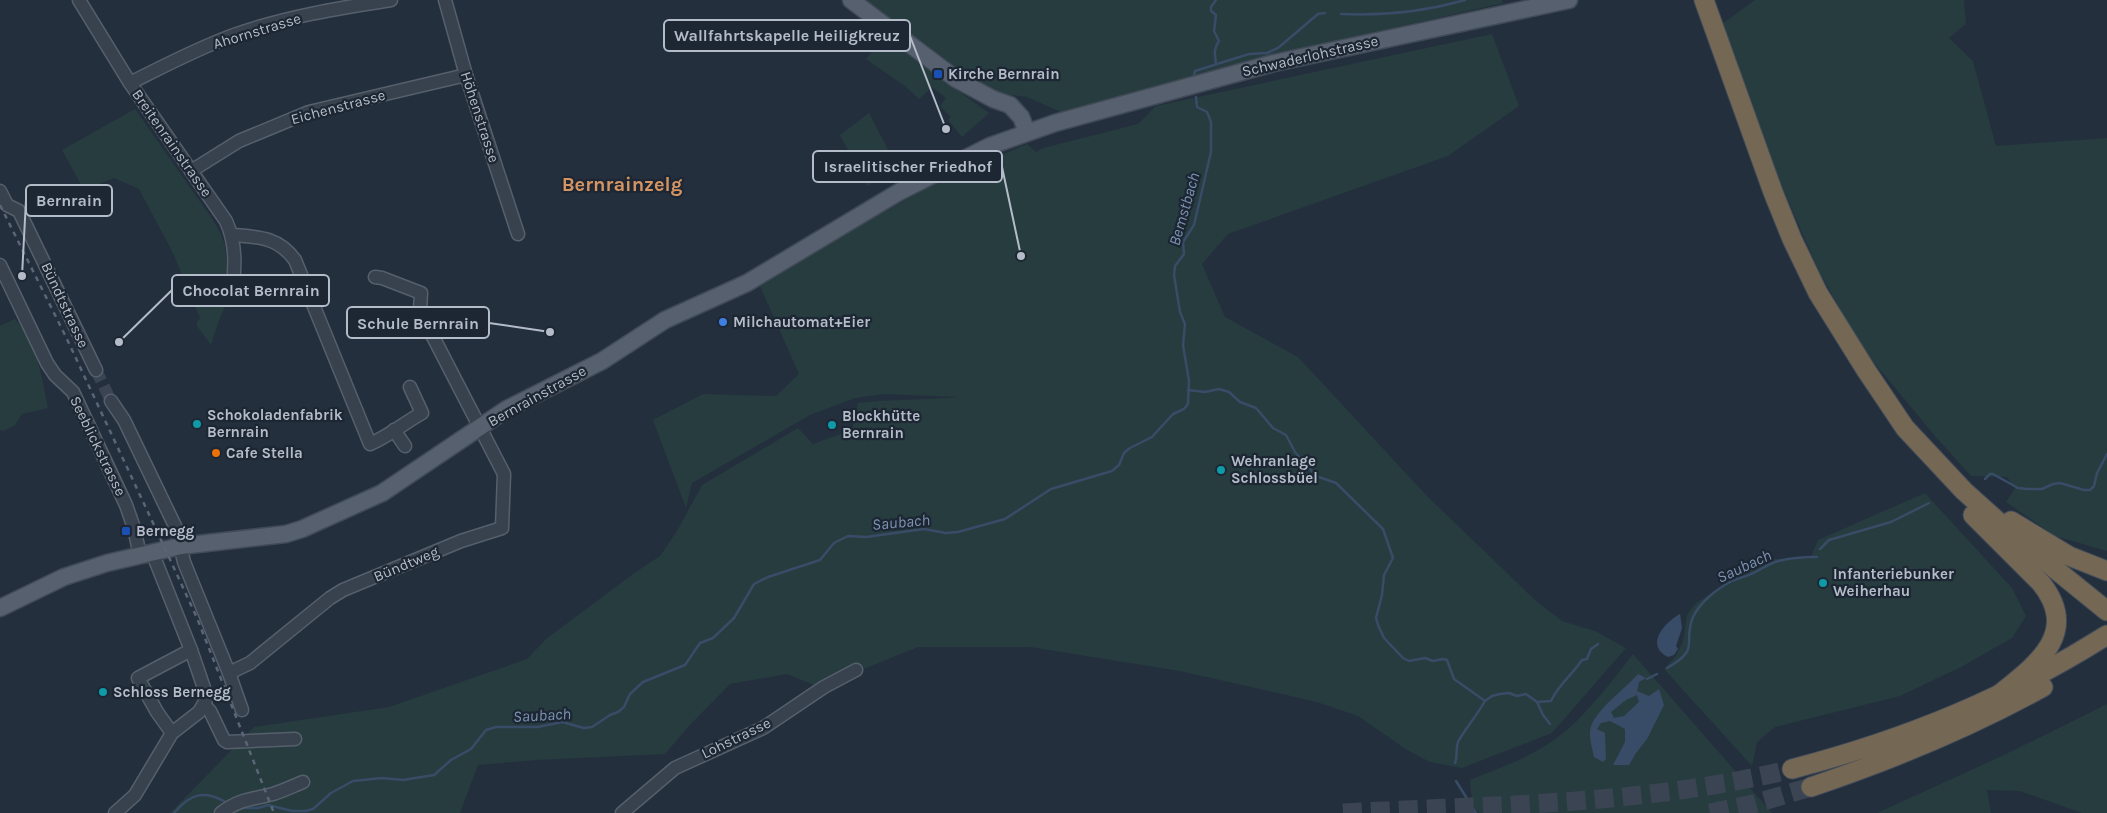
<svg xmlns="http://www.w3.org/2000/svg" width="2107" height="813" font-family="Karla,sans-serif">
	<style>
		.green { fill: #263c3f }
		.water { fill: #394c67; fill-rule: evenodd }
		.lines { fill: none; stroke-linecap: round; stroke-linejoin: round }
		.stream { stroke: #394c67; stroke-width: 2.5 }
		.minor-tunnel { stroke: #3a4453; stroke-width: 12; stroke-dasharray: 12 6; stroke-linecap: butt }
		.highway-tunnel { stroke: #3a4453; stroke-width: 19; stroke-dasharray: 19 9; stroke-linecap: butt }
		.minor-casing { stroke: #565f6c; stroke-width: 15 }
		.major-casing { stroke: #414a57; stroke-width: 19 }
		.highway-casing { stroke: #434c59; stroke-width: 21 }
		.minor { stroke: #38414e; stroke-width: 12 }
		.major { stroke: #56606e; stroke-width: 16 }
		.highway { stroke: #746855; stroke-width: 19 }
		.rail { stroke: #5a6575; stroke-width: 2.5; stroke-dasharray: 5 5; stroke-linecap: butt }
		.transit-dot { fill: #1a4fb4; stroke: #1d2633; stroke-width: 2 }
		.shop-dot { fill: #3f7fe0; stroke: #1d2633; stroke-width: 2 }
		.culture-dot { fill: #0f9aa8; stroke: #1d2633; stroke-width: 2 }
		.food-dot { fill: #e8710a; stroke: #1d2633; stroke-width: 2 }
		.labels { text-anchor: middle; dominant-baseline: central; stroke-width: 4.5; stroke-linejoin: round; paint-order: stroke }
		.street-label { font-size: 15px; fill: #b4bcc9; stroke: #1d2633 }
		.poi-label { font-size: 15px; font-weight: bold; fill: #b4bcc9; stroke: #1d2633; text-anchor: start }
		.water-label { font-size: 16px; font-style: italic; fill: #7c92b1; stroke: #1d2633 }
		.district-label { font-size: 20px; font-weight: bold; fill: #d59563; stroke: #1d2633 }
		.leader { fill: none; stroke: #b4bcc9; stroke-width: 2 }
		.callout-dot { fill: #b4bcc9; stroke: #1d2633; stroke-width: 2 }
		.callout { fill: #1d2633; stroke: #b4bcc9; stroke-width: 2 }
		.callout-label { font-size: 16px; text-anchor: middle; font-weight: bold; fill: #b4bcc9 }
	</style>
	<rect width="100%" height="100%" fill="#242f3e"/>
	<g class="green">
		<polygon points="863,0 1502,0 1503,3 1261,58 1063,113 1027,97 990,92"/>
		<polygon points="1755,0 1964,0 1966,24 1949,38 1973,61 1996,146 2107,138 2107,551 2055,536 2006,502 2015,488 2007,477 1971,476 1935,436 1862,348 1819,271 1774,168 1722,24"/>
		<path d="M1492,34l27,72 -71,50 -220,78 -26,30 23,53 73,40 129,139 108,104 27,21 33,10 31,17 -74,85 -90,35 -32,-6 -23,-12 -49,-34 -41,-14 -137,-31 -150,-24h-112l-99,40 -32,-13 -57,10 -41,42 -24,28 -128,6 -59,5 -18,48h-290l84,-86 135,-20 138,-48 19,-20 87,-65 27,-18 17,-25 25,-46 96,-57 15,16 39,-14 6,-27c33,-4 67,-3 100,-6l-74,-3 -29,4 -45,17 -118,68 -6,25 -33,-88 50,-26 73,2 23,-22 -40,-90 167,-96 101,-44 9,8 7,-4 95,-24 18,-18z"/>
		<polygon points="884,37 989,113 962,137 948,120 951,117 940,106 946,98 932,87 919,99 905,86 866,59"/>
		<polygon points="135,109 213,220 221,234 225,245 227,266 223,294 228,300 219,320 211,345 197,326 197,322 200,318 173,253 139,189 114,178 84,190 62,150"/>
		<polygon points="869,113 898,169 867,186 840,135"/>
		<path d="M15,319c22,23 27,59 33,89l-26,6 -7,11 -11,6 -4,-1v-104z"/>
		<polygon points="1925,493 2012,588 2026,616 2012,638 1961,667 1900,696 1775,727 1757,742 1752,766 1664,669 1676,656 1683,641 1687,615 1695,604 1739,574 1769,559 1810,559 1818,540"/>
		<path d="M1633,654l139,159h-293l-7,-9 -2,-24c31,-13 65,-24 92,-46 25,-20 51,-54 71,-80z"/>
		<polygon points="2107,704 2107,813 2082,813 2020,791 1987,790 1991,813 1877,813 2004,755"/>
	</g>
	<g class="water">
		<path d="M1680,614l2,14 -6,18 2,3 -4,6 -6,2c-24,-12 -3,-35 12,-43z"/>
		<path d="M1638,674l8,4 -7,4 -2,9 12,5 10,-7 5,16 -17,34 -11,14 -7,12h-16l12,-23v-13l-15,-8 -9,2 -4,6 8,4 1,26 -3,3 -9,-5c-2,-10 -6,-21 -3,-31 7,-18 33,-36 47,-52zM1637,695l2,7 -15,14 -10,2 -3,-6 15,-12z"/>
	</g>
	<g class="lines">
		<g class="stream">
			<path d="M1216,0l-5,7v4l5,4 -2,16 5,10c-6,8 -4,14 -3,23"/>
			<path d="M1341,14c44,2 82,-2 124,-14"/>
			<polyline points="1194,75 1195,71 1249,54 1267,53 1278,48 1318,14 1325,13"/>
			<path d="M1188,390l17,2 14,-3 10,3 11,10 16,6 17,20 13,7 9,17 21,24 20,7 47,46 10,29 -9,17 -2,20 -6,23 2,7 6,13 19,20 6,3 16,-3 8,3 10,-2 4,1 7,19 31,22c-8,14 -18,26 -26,39 -4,6 -1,16 -4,23"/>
			<polyline points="1985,479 1990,474 1993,474 2018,488 2027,489 2042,489 2053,484 2060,483 2084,490 2090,490 2094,486 2097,473 2107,454"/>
			<polyline points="1820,549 1829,540 1891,522 1929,503"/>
			<path d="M1667,668c35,-20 15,-24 26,-51 7,-15 25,-29 39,-36 6,-3 13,-4 19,-7 8,-3 15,-9 24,-12 13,-4 28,-5 42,-5"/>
			<polyline points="1647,679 1657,674"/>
			<path d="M1485,701l7,-5 8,-2 9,-1 8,3 9,-2 11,8 14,-1c7,-16 21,-26 31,-41l5,-1 4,-10 7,-5"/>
			<polyline points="1537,702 1543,715 1550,724"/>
			<polyline points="1456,781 1476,813"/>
			<polyline points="241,808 258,808 268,805 292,811 306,811 313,809 331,793 353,781 382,778 403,780 434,775 451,760 471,749 486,730 496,727 538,727 562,722 584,728 592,727 610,715 618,712 624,707 630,694 643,682 685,665 700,643 713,638 734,618 754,584 768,577 820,560 834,543 848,536 866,537 924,529 946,533 958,532 1005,519 1051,489 1112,471 1119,465 1124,453 1130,448 1152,437 1173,414 1184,409 1188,404 1189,381 1183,345 1185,324 1180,312 1174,275 1175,266 1184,254 1183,242 1194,225 1211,152 1211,122 1207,112 1197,107 1196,97"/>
			<path d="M174,813c17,-20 31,-24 55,-9"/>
		</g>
		<polyline class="minor-tunnel" points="96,370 111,401"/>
		<g class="highway-tunnel">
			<path d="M1343,813c150,-8 303,-8 449,-44"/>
			<polyline points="1710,813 1753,804 1811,787"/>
		</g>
		<g class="minor-casing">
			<g id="minor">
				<path d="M79,0l51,83 96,138c11,24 9,47 6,74"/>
				<polyline points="445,0 466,75 518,234"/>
				<path d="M130,83c34,-17 68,-35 104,-48 50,-18 105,-27 157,-35"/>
				<polyline points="191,171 239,141 309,112 466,75"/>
				<polyline points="0,191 7,205 19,211 96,370"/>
				<path d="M232,235c27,2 46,2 63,25l75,184c19,-8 34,-21 52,-31l-12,-26"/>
				<polyline points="0,265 47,363 55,375 73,392 126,505 134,528 140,555"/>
				<polyline points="111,401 124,420 176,528 184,562 229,673 250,663 330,598 343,590 461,541 502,528 504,474 428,327 420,310 421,293 382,278 375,277"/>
				<polyline points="394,430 405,446"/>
				<polyline points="229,673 242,710"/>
				<polyline points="204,705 210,711 224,740 227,742 295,739"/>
				<polyline points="172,733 157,712 138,678 191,650"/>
				<polyline points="115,813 135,795 172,733 199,712 206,700 204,688 191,650 152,552"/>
				<path d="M221,813c20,-15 30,-13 52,-19 10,-3 20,-8 30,-12"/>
				<polyline points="622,813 675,768 763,728 824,687 856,670"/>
			</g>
		</g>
		<g class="major-casing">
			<g id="major">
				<polyline points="851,0 956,79 993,99 1010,105 1021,117 1027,132"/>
				<polyline points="0,608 64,577 107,563 181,546 286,534 302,529 382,493 507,409 602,361 665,320 747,283 899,192 990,146 1055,123 1274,63 1569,0"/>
			</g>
		</g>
		<g class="highway-casing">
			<g id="highway">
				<polyline points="1704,0 1773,192 1792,239 1818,293 1866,370 1905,428 1964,491 2013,535 2107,611"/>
				<path d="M1973,515l68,68c41,52 -8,84 -45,114"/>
				<polyline points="2011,521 2069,556 2107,571"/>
				<path d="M1792,769c115,-30 215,-71 315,-134"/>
				<path d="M1811,787c80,-27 158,-59 232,-100"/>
			</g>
		</g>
		<use href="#minor" class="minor"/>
		<use href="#major" class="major"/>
		<use href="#highway" class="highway"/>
		<polyline class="rail" points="0,205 66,337 168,555 197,618 274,813"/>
	</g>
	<g class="transit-dot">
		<rect x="933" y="69" width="10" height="10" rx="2.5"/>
		<rect x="121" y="526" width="10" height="10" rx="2.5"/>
	</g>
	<circle class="shop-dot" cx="723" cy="322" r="5"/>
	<g class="culture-dot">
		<circle cx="197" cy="424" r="5"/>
		<circle cx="832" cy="425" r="5"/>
		<circle cx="1221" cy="470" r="5"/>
		<circle cx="1823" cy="583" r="5"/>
		<circle cx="103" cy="692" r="5"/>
	</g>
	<circle class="food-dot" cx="216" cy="453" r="5"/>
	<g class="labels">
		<g class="street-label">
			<text transform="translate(257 31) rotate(-17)">Ahornstrasse</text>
			<text transform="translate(1310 56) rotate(-13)">Schwaderlohstrasse</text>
			<text transform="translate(338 107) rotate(-15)">Eichenstrasse</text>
			<text transform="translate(480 117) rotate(72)">Höhenstrasse</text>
			<text transform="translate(172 143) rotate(55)">Breitenrainstrasse</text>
			<text transform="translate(65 305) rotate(65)">Bündtstrasse</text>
			<text transform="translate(537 396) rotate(-29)">Bernrainstrasse</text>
			<text transform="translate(98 446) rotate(64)">Seeblickstrasse</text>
			<text transform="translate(406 564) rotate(-23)">Bündtweg</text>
			<text transform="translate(736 738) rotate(-26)">Lohstrasse</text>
		</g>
		<g class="poi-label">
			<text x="948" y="74">Kirche Bernrain</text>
			<text x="733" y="322">Milchautomat+Eier</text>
			<text x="207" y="415">Schokoladenfabrik<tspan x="207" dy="17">Bernrain</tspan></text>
			<text x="842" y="416">Blockhütte<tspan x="842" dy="17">Bernrain</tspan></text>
			<text x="226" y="453">Cafe Stella</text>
			<text x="1231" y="461">Wehranlage<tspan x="1231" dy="17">Schlossbüel</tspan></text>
			<text x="136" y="531">Bernegg</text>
			<text x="1833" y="574">Infanteriebunker<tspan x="1833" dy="17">Weiherhau</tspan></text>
			<text x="113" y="692">Schloss Bernegg</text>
		</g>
		<g class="water-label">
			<text transform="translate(1184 209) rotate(-74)">Bemstbach</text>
			<text transform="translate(901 522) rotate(-5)">Saubach</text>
			<text transform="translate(1744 566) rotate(-25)">Saubach</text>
			<text transform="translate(542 715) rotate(-3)">Saubach</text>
		</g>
		<g class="district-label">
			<text x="622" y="184">Bernrainzelg</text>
		</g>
	</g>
	<path class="leader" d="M946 129L910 36M1021 256L1002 167M22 276L26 200M119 342L172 290M550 332L489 323"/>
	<g class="callout-dot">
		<circle cx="946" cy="129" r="5"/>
		<circle cx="1021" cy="256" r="5"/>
		<circle cx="22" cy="276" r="5"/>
		<circle cx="119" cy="342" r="5"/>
		<circle cx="550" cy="332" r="5"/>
	</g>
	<g class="callout">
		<rect x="664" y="20" width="246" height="31" rx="5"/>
		<rect x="813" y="151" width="189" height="31" rx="5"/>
		<rect x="26" y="185" width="86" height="31" rx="5"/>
		<rect x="172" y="275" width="157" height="31" rx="5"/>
		<rect x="347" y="307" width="142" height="31" rx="5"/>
	</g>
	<g class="callout-label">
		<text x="787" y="41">Wallfahrtskapelle Heiligkreuz</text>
		<text x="908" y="172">Israelitischer Friedhof</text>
		<text x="69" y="206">Bernrain</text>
		<text x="251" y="296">Chocolat Bernrain</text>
		<text x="418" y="329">Schule Bernrain</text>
	</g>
</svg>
